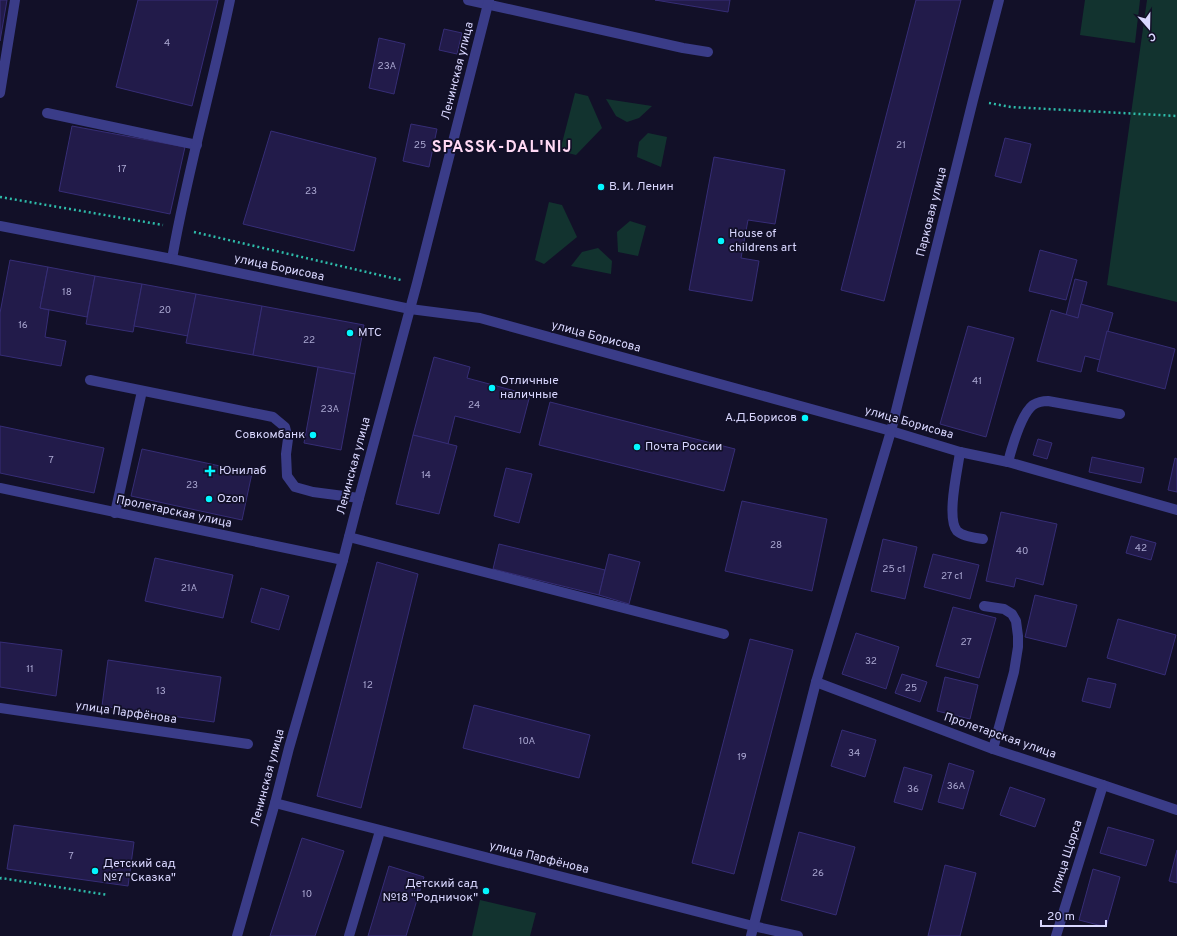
<svg xmlns="http://www.w3.org/2000/svg" width="1177" height="936" font-family="Overpass,sans-serif">
	<style>
		.green { fill: #12332f }
		.building { fill: #221b4a; stroke: #362d76 }
		.lines { fill: none; stroke-linecap: round; stroke-linejoin: round }
		.path { stroke: #2ebcaa; stroke-width: 2.5; stroke-dasharray: 2 3; stroke-linecap: butt }
		.service { stroke: #3a3c88; stroke-width: 10 }
		.minor { stroke: #3a3c88; stroke-width: 10 }
		.poi-dot { fill: #03f7ff; stroke: #121028; stroke-width: 1.5 }
		.labels { text-anchor: middle; dominant-baseline: central; stroke-width: 3.5; stroke-linejoin: round; paint-order: stroke }
		.number-label { font-size: 10px; fill: #aba8d2 }
		.street-label { font-size: 12px; fill: #d9d7ff; stroke: #121028 }
		.poi-label { font-size: 12px; fill: #d9d7ff; stroke: #121028; text-anchor: start }
		.district-label { font-size: 16px; font-weight: bold; letter-spacing: 1px; fill: #ffd9f4; stroke: #121028 }
	</style>
	<rect width="100%" height="100%" fill="#121028"/>
	<g class="green">
		<polygon points="1085,0 1140,0 1135,43 1080,35"/>
		<polygon points="1147,0 1177,0 1177,302 1107,285"/>
		<polygon points="575,93 588,96 602,128 576,155 560,151"/>
		<polygon points="606,99 652,106 639,118 627,122 616,116"/>
		<polygon points="648,133 667,137 661,167 637,157 639,142"/>
		<polygon points="549,202 562,205 577,237 544,264 535,260"/>
		<polygon points="630,221 646,226 638,256 618,252 617,232"/>
		<polygon points="598,248 612,261 611,274 571,266 582,252"/>
		<polygon points="480,900 536,913 530,936 472,936"/>
	</g>
	<g class="building">
		<polygon points="0,0 7,0 0,41"/>
		<polygon points="138,0 218,0 192,106 116,87"/>
		<polygon points="655,0 730,0 728,12"/>
		<polygon points="916,0 961,0 884,301 841,290"/>
		<polygon points="444,29 462,33 457,54 439,50"/>
		<polygon points="379,38 405,44 394,94 369,88"/>
		<polygon points="411,124 437,129 429,167 403,161"/>
		<polygon points="72,126 185,147 170,214 59,191"/>
		<polygon points="271,131 376,158 354,251 243,224"/>
		<polygon points="1005,138 1031,144 1021,183 995,176"/>
		<polygon points="714,157 785,170 775,224 748,220 741,258 759,261 752,301 689,290"/>
		<polygon points="1040,250 1077,260 1066,300 1029,291"/>
		<polygon points="10,260 48,267 40,308 49,310 45,337 66,341 61,366 0,355 0,313"/>
		<polygon points="48,267 95,276 87,317 40,308"/>
		<polygon points="95,276 142,284 133,332 86,324"/>
		<polygon points="1075,279 1087,282 1078,318 1066,315"/>
		<polygon points="142,284 196,294 188,336 134,326"/>
		<polygon points="196,294 262,306 253,355 186,343"/>
		<polygon points="1081,304 1113,313 1100,360 1085,356 1081,372 1037,361 1051,310 1078,318"/>
		<polygon points="262,306 364,325 355,374 253,355"/>
		<polygon points="968,326 1014,338 986,437 940,424"/>
		<polygon points="1107,331 1175,349 1165,389 1097,371"/>
		<polygon points="434,357 470,367 467,378 530,395 520,433 455,416 448,444 413,435"/>
		<polygon points="318,367 355,374 341,450 304,443"/>
		<polygon points="550,402 735,449 724,491 539,445"/>
		<polygon points="0,426 104,448 94,493 0,473"/>
		<polygon points="413,435 457,446 439,514 396,504"/>
		<polygon points="1038,439 1052,443 1047,459 1033,455"/>
		<polygon points="142,449 252,473 242,520 131,496"/>
		<polygon points="1092,457 1144,468 1141,483 1089,472"/>
		<polygon points="1175,458 1177,459 1177,492 1168,490"/>
		<polygon points="506,468 532,474 519,523 494,516"/>
		<polygon points="742,501 827,519 812,591 725,571"/>
		<polygon points="1001,512 1057,524 1043,585 1016,578 1014,587 986,581"/>
		<polygon points="1131,536 1156,543 1151,560 1126,553"/>
		<polygon points="883,539 917,547 905,599 871,591"/>
		<polygon points="499,544 605,570 599,595 493,569"/>
		<polygon points="609,554 640,562 629,604 599,595"/>
		<polygon points="933,554 979,565 970,599 924,587"/>
		<polygon points="155,558 233,575 223,618 145,601"/>
		<polygon points="377,562 418,574 361,808 317,796"/>
		<polygon points="261,588 289,596 279,630 251,622"/>
		<polygon points="1035,595 1077,605 1066,647 1025,637"/>
		<polygon points="953,607 996,618 979,678 936,666"/>
		<polygon points="1118,619 1176,635 1165,675 1107,658"/>
		<polygon points="856,633 899,647 886,689 842,674"/>
		<polygon points="750,639 793,650 734,874 692,863"/>
		<polygon points="0,642 62,650 56,696 0,687"/>
		<polygon points="108,660 221,677 214,722 102,706"/>
		<polygon points="902,674 927,682 920,702 895,693"/>
		<polygon points="945,677 978,685 970,719 937,711"/>
		<polygon points="1088,678 1116,684 1110,708 1082,701"/>
		<polygon points="474,705 590,735 579,778 463,748"/>
		<polygon points="842,730 876,740 865,777 831,766"/>
		<polygon points="949,763 974,771 963,809 938,802"/>
		<polygon points="904,767 932,775 922,810 894,802"/>
		<polygon points="1010,787 1045,799 1035,827 1000,815"/>
		<polygon points="14,825 134,842 128,886 7,869"/>
		<polygon points="1108,827 1154,840 1146,866 1100,853"/>
		<polygon points="799,832 855,847 836,915 781,900"/>
		<polygon points="302,838 344,851 315,936 270,936"/>
		<polygon points="1177,850 1177,883 1169,881"/>
		<polygon points="945,865 976,873 960,936 928,936"/>
		<polygon points="389,866 424,877 406,936 368,936"/>
		<polygon points="1093,869 1120,877 1106,927 1079,920"/>
	</g>
	<g class="lines">
		<g class="path">
			<polyline points="989,103 1011,107 1177,116"/>
			<polyline points="0,197 163,225"/>
			<polyline points="194,232 401,280"/>
			<polyline points="0,879 1,878 108,895"/>
		</g>
		<g class="service">
			<polyline points="468,0 683,48 708,52"/>
			<polyline points="0,93 15,0"/>
			<polyline points="47,113 197,145"/>
			<path d="M172,259c15,-87 40,-172 58,-259"/>
			<polyline points="90,380 273,417 285,427 288,439 286,454 287,476 295,487 313,492 359,498"/>
			<path d="M960,452c-2,16 -14,66 -3,79 5,5 18,7 26,8"/>
			<path d="M1008,462c4,-15 13,-48 25,-57 5,-3 10,-4 15,-4l72,13"/>
			<polyline points="0,488 343,560"/>
			<polyline points="115,513 142,391"/>
			<polyline points="349,537 724,634"/>
			<polyline points="984,606 1004,609 1012,614 1016,621 1018,636 1018,647 1014,672 993,749"/>
			<polyline points="816,682 993,749 1103,785 1177,810"/>
			<polyline points="0,708 248,744"/>
			<polyline points="275,803 753,926 798,936"/>
			<polyline points="349,936 380,831"/>
			<polyline points="1056,936 1103,785"/>
		</g>
		<g class="minor">
			<polyline points="0,226 172,259 410,309 480,318 891,431 960,452 1008,462 1177,510"/>
			<polyline points="237,936 275,803 289,748 343,560 359,498 417,283 489,0"/>
			<polyline points="751,936 816,682 891,431 973,100 999,0"/>
		</g>
	</g>
	<g class="poi-dot">
		<circle cx="601" cy="187" r="4"/>
		<circle cx="721" cy="241" r="4"/>
		<circle cx="350" cy="333" r="4"/>
		<circle cx="492" cy="388" r="4"/>
		<circle cx="805" cy="418" r="4"/>
		<circle cx="313" cy="435" r="4"/>
		<circle cx="637" cy="447" r="4"/>
		<path d="M208 465h4v4h4v4h-4v4h-4v-4h-4v-4h4z"/>
		<circle cx="209" cy="499" r="4"/>
		<circle cx="95" cy="871" r="4"/>
		<circle cx="486" cy="891" r="4"/>
	</g>
	<g class="labels">
		<g class="number-label">
			<text x="167" y="43">4</text>
			<text x="387" y="66">23А</text>
			<text x="420" y="145">25</text>
			<text x="901" y="145">21</text>
			<text x="122" y="169">17</text>
			<text x="311" y="191">23</text>
			<text x="67" y="292">18</text>
			<text x="165" y="310">20</text>
			<text x="23" y="325">16</text>
			<text x="309" y="340">22</text>
			<text x="977" y="381">41</text>
			<text x="474" y="405">24</text>
			<text x="330" y="409">23А</text>
			<text x="51" y="460">7</text>
			<text x="426" y="475">14</text>
			<text x="192" y="485">23</text>
			<text x="776" y="545">28</text>
			<text x="1141" y="548">42</text>
			<text x="1022" y="551">40</text>
			<text x="894" y="569">25 с1</text>
			<text x="952" y="576">27 с1</text>
			<text x="189" y="588">21А</text>
			<text x="966" y="642">27</text>
			<text x="871" y="661">32</text>
			<text x="30" y="669">11</text>
			<text x="368" y="685">12</text>
			<text x="911" y="688">25</text>
			<text x="161" y="691">13</text>
			<text x="527" y="741">10А</text>
			<text x="854" y="753">34</text>
			<text x="742" y="757">19</text>
			<text x="956" y="786">36А</text>
			<text x="913" y="789">36</text>
			<text x="71" y="856">7</text>
			<text x="818" y="873">26</text>
			<text x="307" y="894">10</text>
		</g>
		<g class="street-label">
			<text transform="translate(458 71) rotate(-76)">Ленинская улица</text>
			<text transform="translate(932 212) rotate(-76)">Парковая улица</text>
			<text transform="translate(279 268) rotate(12)">улица Борисова</text>
			<text transform="translate(596 337) rotate(15)">улица Борисова</text>
			<text transform="translate(909 423) rotate(16)">улица Борисова</text>
			<text transform="translate(354 466) rotate(-75)">Ленинская улица</text>
			<text transform="translate(174 512) rotate(12)">Пролетарская улица</text>
			<text transform="translate(126 713) rotate(8)">улица Парфёнова</text>
			<text transform="translate(1000 736) rotate(19)">Пролетарская улица</text>
			<text transform="translate(268 778) rotate(-75)">Ленинская улица</text>
			<text transform="translate(1067 857) rotate(-72)">улица Щорса</text>
			<text transform="translate(539 858) rotate(14)">улица Парфёнова</text>
		</g>
		<g class="poi-label">
			<text x="609" y="187">В. И. Ленин</text>
			<text x="729" y="234">House of<tspan x="729" dy="14">childrens art</tspan></text>
			<text x="358" y="333">МТС</text>
			<text x="500" y="381">Отличные<tspan x="500" dy="14">наличные</tspan></text>
			<text x="797" y="418" text-anchor="end">А.Д.Борисов</text>
			<text x="305" y="435" text-anchor="end">Совкомбанк</text>
			<text x="645" y="447">Почта России</text>
			<text x="219" y="471">Юнилаб</text>
			<text x="217" y="499">Ozon</text>
			<text x="103" y="864">Детский сад<tspan x="103" dy="14">№7 "Сказка"</tspan></text>
			<text x="478" y="884" text-anchor="end">Детский сад<tspan x="478" dy="14">№18 "Родничок"</tspan></text>
		</g>
		<g class="district-label">
			<text x="502" y="148">SPASSK-DAL'NIJ</text>
		</g>
	</g>
	<g transform="translate(1149 28) rotate(160)" stroke="#121028" stroke-width="3" paint-order="stroke">
	<path d="M0-3L7 15L0 10L-7 15Z" fill="#d9d7ff"/>
	<text y="-6" font-size="11" font-weight="bold" text-anchor="middle" fill="#d9d7ff">С</text>
	</g>
	<path d="M1041 920v6h65v-6" fill="none" stroke="#d9d7ff" stroke-width="2"/>
	<text x="1047" y="920" font-size="12" fill="#d9d7ff" stroke="#121028" stroke-width="3" paint-order="stroke">20 m</text>
</svg>
